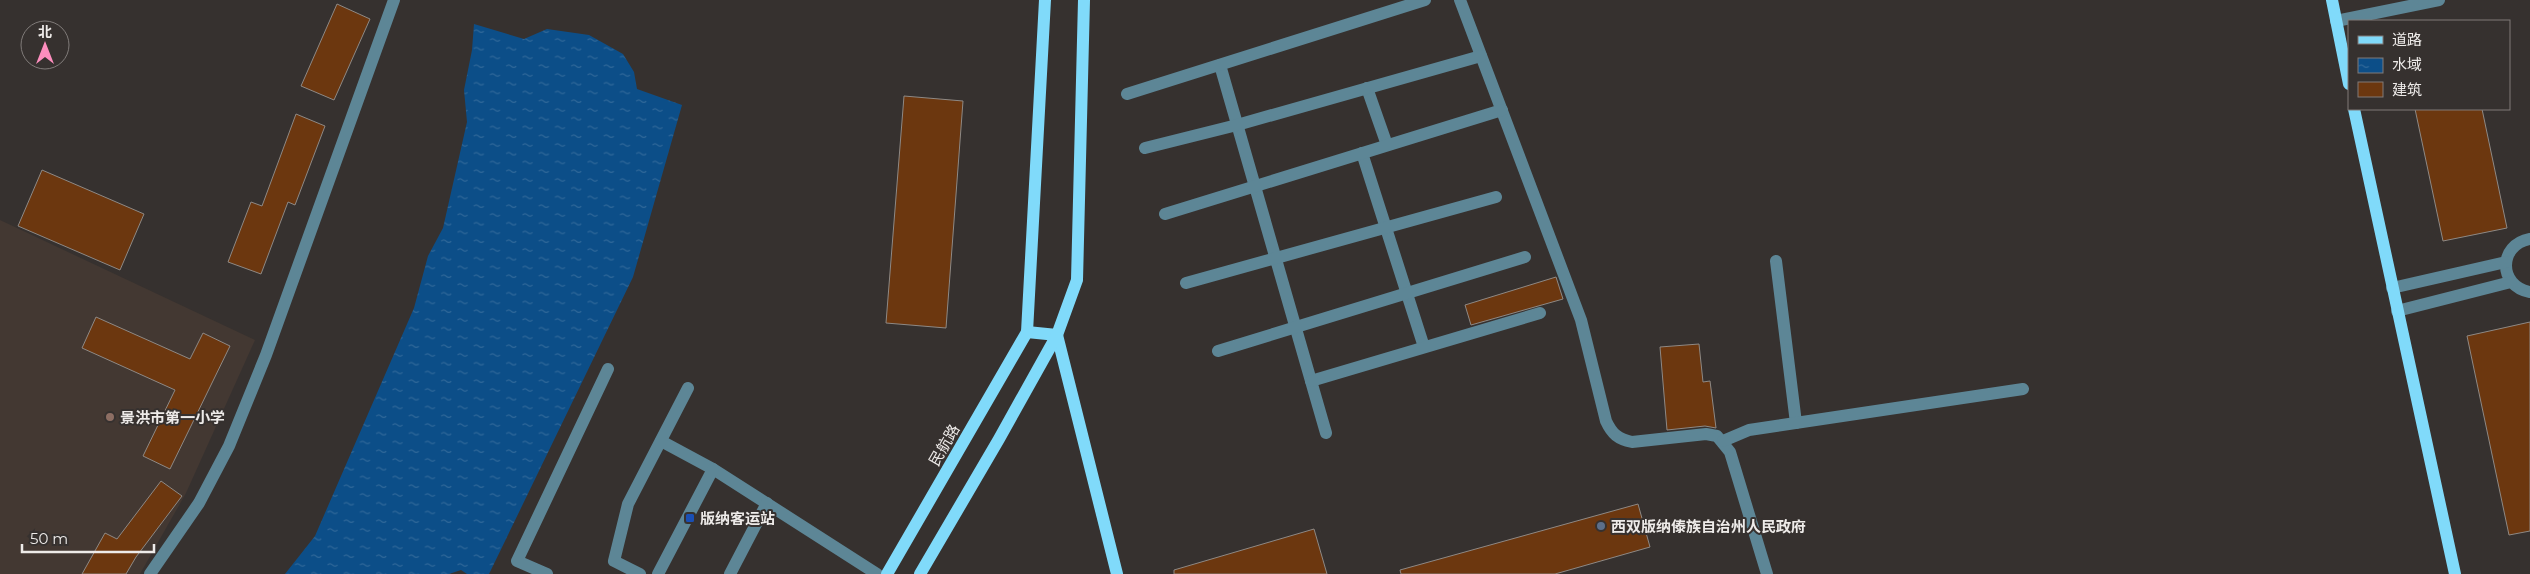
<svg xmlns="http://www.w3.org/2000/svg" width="2530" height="574" font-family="Montserrat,'Noto Sans SC',sans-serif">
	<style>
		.built { fill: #433832 }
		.water { fill: url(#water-ripples) }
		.building { fill: #6c370f; stroke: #8e8985 }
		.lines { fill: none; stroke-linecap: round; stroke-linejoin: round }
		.minor { stroke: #5d8696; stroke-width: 12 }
		.major { stroke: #80dafa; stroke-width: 12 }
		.education-dot { fill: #8d6e63; stroke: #36312f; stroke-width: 2 }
		.transit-dot { fill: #1a4fb4; stroke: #36312f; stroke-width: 2 }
		.service-dot { fill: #5c6f8a; stroke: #36312f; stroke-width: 2 }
		.labels { text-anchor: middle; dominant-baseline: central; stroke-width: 4; stroke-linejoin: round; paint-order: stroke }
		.poi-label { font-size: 15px; font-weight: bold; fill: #eeebe9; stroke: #36312f; text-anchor: start }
		.street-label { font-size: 15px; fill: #eeebe9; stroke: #36312f }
	</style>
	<defs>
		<pattern id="water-ripples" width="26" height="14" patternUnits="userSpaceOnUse" patternTransform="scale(1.25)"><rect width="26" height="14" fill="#0c4e88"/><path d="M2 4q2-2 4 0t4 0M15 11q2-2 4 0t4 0" fill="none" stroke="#306899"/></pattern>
	</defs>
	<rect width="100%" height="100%" fill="#36312f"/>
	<polygon class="built" points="0,220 255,340 186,493 140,574 0,574"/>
	<polygon class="water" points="474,24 524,39 547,29 589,35 623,54 634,72 637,89 682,105 633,277 489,574 467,574 461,570 449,574 285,574 315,536 414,308 428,256 443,228 467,122 464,90 472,50"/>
	<g class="building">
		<polygon points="337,4 370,19 334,100 301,86"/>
		<polygon points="904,96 963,101 946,328 886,323"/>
		<polygon points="2415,109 2482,109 2507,228 2443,241"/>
		<polygon points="296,114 325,126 295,205 288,202 261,274 228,262 251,202 262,206"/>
		<polygon points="42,170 144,214 120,270 18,226"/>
		<polygon points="1556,277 1563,299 1471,325 1465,305"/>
		<polygon points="96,317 190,359 203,333 230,346 170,469 143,456 175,390 82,348"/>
		<polygon points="2530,322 2530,531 2509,535 2467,336"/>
		<polygon points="1699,344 1703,382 1710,381 1716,428 1705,426 1667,430 1660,347"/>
		<polygon points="161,481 182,496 136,557 126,574 82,574 105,533 117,539"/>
		<polygon points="1638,504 1650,547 1555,574 1401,574 1400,570"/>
		<polygon points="1314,529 1327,574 1174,574 1174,570"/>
	</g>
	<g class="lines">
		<g class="minor">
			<path d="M1460,0l121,320 25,101c6,13 12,18 26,21l74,-8 11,2 13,16 37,122"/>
			<polyline points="2336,21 2439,0"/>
			<polyline points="1220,65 1326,433"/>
			<polyline points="1367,88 1387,145"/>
			<polyline points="1127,94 1425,0"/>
			<polyline points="1145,148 1237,125 1481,56"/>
			<polyline points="1362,153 1424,347"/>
			<polyline points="1165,214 1502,110"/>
			<path d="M2530,239c-32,6 -32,47 0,53"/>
			<polyline points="1776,261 1796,423"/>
			<polyline points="1186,283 1496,197"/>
			<polyline points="2392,288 2506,262"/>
			<polyline points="2397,311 2511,282"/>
			<polyline points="1218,351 1525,257"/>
			<polyline points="1311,381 1540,313"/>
			<polyline points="661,441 713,469 877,574"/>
			<polyline points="1723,441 1749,430 2023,389"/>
			<polyline points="150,574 199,503 229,446 266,355 394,0"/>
			<polyline points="547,574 517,561 608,369"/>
			<polyline points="640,574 614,561 628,504 688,388"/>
			<polyline points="658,574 713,469"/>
			<polyline points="730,574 767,503"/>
		</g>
		<g class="major">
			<polyline points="2332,0 2349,84"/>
			<polyline points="2354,109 2455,574"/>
			<polyline points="1027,332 1057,335 1117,574"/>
			<polyline points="887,574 1027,332 1045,0"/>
			<polyline points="920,574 999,439 1057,335 1077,280 1084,0"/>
		</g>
	</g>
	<circle class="education-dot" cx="110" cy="417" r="5"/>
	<rect class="transit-dot" x="685" y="513" width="10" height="10" rx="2.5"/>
	<circle class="service-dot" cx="1601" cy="526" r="5"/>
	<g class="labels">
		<g class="poi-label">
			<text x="120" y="417">景洪市第一小学</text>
			<text x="700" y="518">版纳客运站</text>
			<text x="1611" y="526">西双版纳傣族自治州人民政府</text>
		</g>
		<g class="street-label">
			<text transform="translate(944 445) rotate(-60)">民航路</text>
		</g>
	</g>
	<rect x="2348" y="20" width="162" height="90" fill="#36312f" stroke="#807b79"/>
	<rect x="2358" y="36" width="25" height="8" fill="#80dafa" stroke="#807b79"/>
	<text x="2392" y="45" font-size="15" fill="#eeebe9">道路</text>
	<rect x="2358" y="58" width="25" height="15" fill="url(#water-ripples)" stroke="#807b79"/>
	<text x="2392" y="70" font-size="15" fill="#eeebe9">水域</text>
	<rect x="2358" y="82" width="25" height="15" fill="#6c370f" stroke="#807b79"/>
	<text x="2392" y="95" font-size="15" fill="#eeebe9">建筑</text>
	<g transform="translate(45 45)"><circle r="24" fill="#36312f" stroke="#807b79"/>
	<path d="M0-4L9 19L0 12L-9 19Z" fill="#fd8ebe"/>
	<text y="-8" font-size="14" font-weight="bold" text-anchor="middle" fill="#eeebe9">北</text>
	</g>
	<path d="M22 544v8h132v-8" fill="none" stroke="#eeebe9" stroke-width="2.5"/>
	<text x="30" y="544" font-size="15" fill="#eeebe9" stroke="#36312f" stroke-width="4" paint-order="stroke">50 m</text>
</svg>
